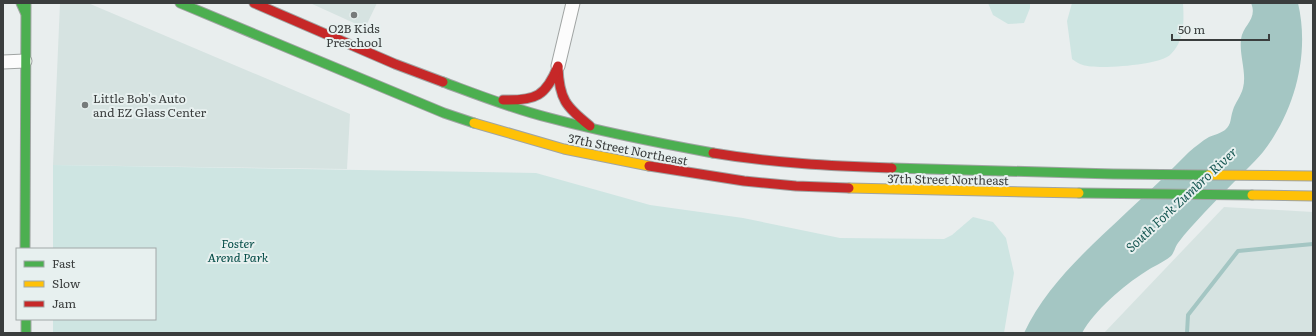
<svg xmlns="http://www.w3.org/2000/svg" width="1316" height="336" font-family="Literata,serif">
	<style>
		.built { fill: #d6e3e1 }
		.green { fill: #cee5e2 }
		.water { fill: #a4c6c3 }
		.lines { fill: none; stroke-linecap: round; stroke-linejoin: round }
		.stream { stroke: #a4c6c3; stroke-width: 4 }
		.street-casing { stroke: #a0a4a3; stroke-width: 15 }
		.fast-casing { stroke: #a0a4a3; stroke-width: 11 }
		.slow-casing { stroke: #a0a4a3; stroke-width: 11 }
		.jam-casing { stroke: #a0a4a3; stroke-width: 11 }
		.street { stroke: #fcfcfc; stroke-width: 13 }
		.fast { stroke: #4caf50; stroke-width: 9 }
		.slow { stroke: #ffc107; stroke-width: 9 }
		.jam { stroke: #c62828; stroke-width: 9 }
		.poi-dot { fill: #777b7b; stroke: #e7f0ef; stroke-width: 1.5 }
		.labels { text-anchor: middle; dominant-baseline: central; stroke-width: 4; stroke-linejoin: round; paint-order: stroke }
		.poi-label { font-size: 12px; fill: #3a3d3d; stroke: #e7f0ef }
		.street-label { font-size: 12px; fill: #3a3d3d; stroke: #e7f0ef }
		.park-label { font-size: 12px; font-style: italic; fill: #034b46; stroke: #e7f0ef }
		.water-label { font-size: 13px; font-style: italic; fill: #185853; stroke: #e7f0ef }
	</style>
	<rect width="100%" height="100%" fill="#e9eeee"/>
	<g class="built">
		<polygon points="60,3 88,3 350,114 347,169 53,165"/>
		<polygon points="310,3 377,3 365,28"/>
		<polygon points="1224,207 1313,212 1313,333 1104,333"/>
	</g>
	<g class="green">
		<polygon points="988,3 1030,3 1030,8 1024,23 1008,24 993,15"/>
		<path d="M1072,3h111c1,18 2,38 -13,52 -10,10 -73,15 -87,10 -4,-1 -8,-4 -11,-6l-5,-38z"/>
		<polygon points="53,165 536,173 650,205 743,218 840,238 944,239 952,235 973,217 993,222 1006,238 1014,273 1004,333 53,333 53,319 155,319 155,249 53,249"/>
	</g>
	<path class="water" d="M1251,3h47c12,51 -3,108 -35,149 -5,6 -11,12 -17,18 -14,14 -28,28 -42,43 -9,10 -19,20 -26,30 -3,4 -4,10 -7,13 -8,7 -18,10 -26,16 -22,14 -50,38 -63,61h-58c23,-49 65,-85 104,-122 21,-19 41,-39 61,-59 6,-5 13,-11 20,-15 5,-2 12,-4 16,-7 7,-6 5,-12 8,-20 2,-7 8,-14 10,-22 4,-15 -4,-33 -2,-49 2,-14 17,-20 10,-36z"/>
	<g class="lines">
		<polyline class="stream" points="1187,333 1188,315 1238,251 1313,244"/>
		<g class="street-casing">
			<g id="street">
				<polyline points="3,62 25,61"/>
				<polyline points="558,66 573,3"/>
			</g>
		</g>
		<g class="fast-casing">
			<g id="fast">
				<polyline points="21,3 25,12"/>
				<polyline points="180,3 444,113 474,123"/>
				<path d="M443,82c35,13 70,27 107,36 53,14 108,25 163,35"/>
				<polyline points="892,168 1113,174 1209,175"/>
				<polyline points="1079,193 1252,195"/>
				<polyline points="25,249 26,3"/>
				<polyline points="26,319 26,333"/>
			</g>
		</g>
		<g class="slow-casing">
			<g id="slow">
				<polyline points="474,123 564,149 649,166"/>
				<polyline points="1209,175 1313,176"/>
				<polyline points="849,188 1079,193"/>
				<polyline points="1252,195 1313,196"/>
			</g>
		</g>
		<g class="jam-casing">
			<g id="jam">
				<polyline points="254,3 395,64 443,82"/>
				<path d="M558,67c1,32 8,40 32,59"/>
				<path d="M503,100c33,1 43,-4 55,-34"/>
				<path d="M713,153c59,10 119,13 179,15"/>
				<polyline points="649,166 744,181 796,186 849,188"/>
			</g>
		</g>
		<use href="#street" class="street"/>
		<use href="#fast" class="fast"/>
		<use href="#slow" class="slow"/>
		<use href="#jam" class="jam"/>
	</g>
	<g class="poi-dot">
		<circle cx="354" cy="15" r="4"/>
		<circle cx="85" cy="105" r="4"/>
	</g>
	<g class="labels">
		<g class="poi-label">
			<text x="354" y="28">O2B Kids<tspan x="354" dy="14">Preschool</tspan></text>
			<text x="93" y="98" text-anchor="start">Little Bob's Auto<tspan x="93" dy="14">and EZ Glass Center</tspan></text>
		</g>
		<g class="street-label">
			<text transform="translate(628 149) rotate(11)">37th Street Northeast</text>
			<text transform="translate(948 179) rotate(1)">37th Street Northeast</text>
		</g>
		<g class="park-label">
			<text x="238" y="243">Foster<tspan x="238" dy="14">Arend Park</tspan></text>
		</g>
		<g class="water-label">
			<text transform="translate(1181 199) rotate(-43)">South Fork Zumbro River</text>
		</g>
	</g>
	<rect width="1316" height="336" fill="none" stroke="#3a3d3d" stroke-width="8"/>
	<rect x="16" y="248" width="140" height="72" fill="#e7f0ef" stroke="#a2a8a8"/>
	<rect x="24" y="261" width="20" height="6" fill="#4caf50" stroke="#a2a8a8"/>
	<text x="52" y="268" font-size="12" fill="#3a3d3d">Fast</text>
	<rect x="24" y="281" width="20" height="6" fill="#ffc107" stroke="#a2a8a8"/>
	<text x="52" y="288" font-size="12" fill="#3a3d3d">Slow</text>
	<rect x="24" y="301" width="20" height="6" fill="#c62828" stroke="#a2a8a8"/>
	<text x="52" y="308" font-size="12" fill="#3a3d3d">Jam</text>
	<path d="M1172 34v6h97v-6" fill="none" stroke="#3a3d3d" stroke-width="2"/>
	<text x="1178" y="34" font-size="12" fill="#3a3d3d" stroke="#e7f0ef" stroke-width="3" paint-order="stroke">50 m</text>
</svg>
